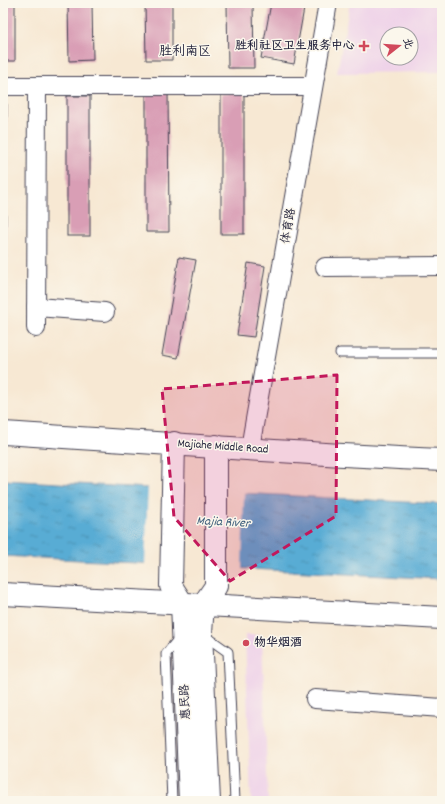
<svg xmlns="http://www.w3.org/2000/svg" width="445" height="804" font-family="Dekko,'LXGW WenKai TC',sans-serif">
	<style>
		.built { fill: #eed0e8; fill-rule: evenodd }
		.water { fill: url(#water-ripples); stroke: #3d6788 }
		.pier { fill: #f7e8d3 }
		.building { fill: #d99eb5 }
		.lines { fill: none; stroke-linecap: round; stroke-linejoin: round }
		.lane-casing { stroke: #424052; stroke-width: 11 }
		.street-casing { stroke: #424052; stroke-width: 20 }
		.secondary-casing { stroke: #424052; stroke-width: 24 }
		.lane { stroke: #fff; stroke-width: 9 }
		.street { stroke: #fff; stroke-width: 18 }
		.secondary { stroke: #fff; stroke-width: 22 }
		.marked { fill: #c2185b; fill-opacity: 0.2; stroke: #c2185b; stroke-width: 3; stroke-dasharray: 8 5; stroke-linejoin: round }
		.poi-dot { fill: #d1495b; stroke: #fbf7ec; stroke-width: 1.5 }
		.labels { text-anchor: middle; dominant-baseline: central; stroke-width: 3; stroke-linejoin: round; paint-order: stroke }
		.poi-label { font-size: 12px; font-weight: bold; fill: #22223b; stroke: #fbf7ec; text-anchor: end }
		.street-label { font-size: 12px; fill: #22223b; stroke: #fbf7ec }
		.neighbourhood-label { font-size: 13px; fill: #22223b; stroke: #fbf7ec }
		.water-label { font-size: 13px; font-style: italic; fill: #385978; stroke: #fbf7ec }
	</style>
	<defs>
		<pattern id="water-ripples" width="26" height="14" patternUnits="userSpaceOnUse"><rect width="26" height="14" fill="#58acd4"/><path d="M2 4q2-2 4 0t4 0M15 11q2-2 4 0t4 0" fill="none" stroke="#488cad"/></pattern>
	</defs>
	<rect width="100%" height="100%" fill="#fbf7ec"/>
	<filter id="ink" filterUnits="userSpaceOnUse"><feTurbulence type="fractalNoise" baseFrequency=".025" numOctaves="2"/><feDisplacementMap in="SourceGraphic" scale="8" xChannelSelector="R" yChannelSelector="G"/><feConvolveMatrix kernelMatrix="1 2 1 2 8 2 1 2 1" color-interpolation-filters="sRGB"/></filter>
	<filter id="wash" filterUnits="userSpaceOnUse"><feTurbulence type="fractalNoise" baseFrequency=".012" numOctaves="4" result="noise"/><feDisplacementMap in="SourceGraphic" scale="16" xChannelSelector="R" yChannelSelector="G"/><feGaussianBlur stdDeviation="0.9" result="paint"/><feColorMatrix in="noise" values="0 0 0 0 0 0 0 0 0 0 0 0 0 0 0 0 0 1.4 0 .05"/><feComposite in="paint" operator="in"/></filter>
	<g filter="url(#wash)">
		<rect width="100%" height="100%" fill="#f7e8d3"/>
		<g class="built">
			<path d="M350,3h92v69l-105,1zM387,34h24v24h-24z"/>
			<polygon points="245,635 262,635 268,801 251,801"/>
		</g>
		<polygon class="water" points="3,480 442,504 442,579 3,556"/>
		<polygon class="pier" points="148,486 244,491 242,570 145,565"/>
		<g id="blocks">
			<g class="building">
				<rect x="3" y="3" width="12" height="58"/>
				<polygon points="68,3 92,3 93,60 69,61"/>
				<polygon points="145,3 172,3 172,60 146,60"/>
				<polygon points="227,3 253,3 254,68 228,68"/>
				<polygon points="271,3 305,3 294,64 261,58"/>
				<polygon points="146,91 168,91 169,232 146,232"/>
				<rect x="221" y="94" width="23" height="140"/>
				<rect x="67" y="96" width="23" height="140"/>
				<polygon points="3,104 7,104 5,311 3,311"/>
				<polygon points="179,257 196,260 178,358 162,355"/>
				<polygon points="248,263 265,266 254,337 237,335"/>
			</g>
		</g>
	</g>
	<g filter="url(#ink)">
		<use href="#blocks" fill-opacity="0" stroke="#424052" stroke-width="1"/>
		<g class="lines">
			<g class="lane-casing">
				<g id="lane">
					<polyline points="340,353 442,353"/>
					<polyline points="204,635 228,652 235,801"/>
					<polyline points="172,801 166,654 180,637"/>
				</g>
			</g>
			<g class="street-casing">
				<g id="street">
					<polyline points="3,86 313,86"/>
					<polyline points="325,267 442,266"/>
					<polyline points="36,307 105,312"/>
					<polyline points="36,328 37,86"/>
					<polyline points="250,448 328,3"/>
					<polyline points="315,699 442,708"/>
				</g>
			</g>
			<g class="secondary-casing">
				<g id="secondary">
					<path d="M3,433c146,9 292,21 439,27"/>
					<polyline points="174,443 171,586 182,603"/>
					<polyline points="3,594 442,618"/>
					<polyline points="182,603 190,801"/>
					<polyline points="203,605 201,633 209,801"/>
					<polyline points="203,605 216,586 216,446"/>
				</g>
			</g>
			<use href="#lane" class="lane"/>
			<use href="#street" class="street"/>
			<use href="#secondary" class="secondary"/>
		</g>
	</g>
	<path class="marked" d="M337,375l-1,141 -106,65 -56,-64 -12,-128z"/>
	<g class="poi-dot">
		<path d="M362 40h4v4h4v4h-4v4h-4v-4h-4v-4h4z"/>
		<circle cx="246" cy="643" r="4"/>
	</g>
	<g class="labels">
		<g class="poi-label">
			<text x="355" y="46">胜利社区卫生服务中心</text>
			<text x="254" y="643" text-anchor="start">物华烟酒</text>
		</g>
		<g class="street-label">
			<text transform="translate(289 226) rotate(-80)">体育路</text>
			<text transform="translate(223 447) rotate(4)">Majiahe Middle Road</text>
			<text transform="translate(186 702) rotate(-93)">惠民路</text>
		</g>
		<g class="neighbourhood-label">
			<text x="185" y="52">胜利南区</text>
		</g>
		<g class="water-label">
			<text transform="translate(223 523) rotate(3)">Majia River</text>
		</g>
	</g>
	<rect width="445" height="804" fill="none" stroke="#fbf7ec" stroke-width="16"/>
	<g transform="translate(399 46) rotate(73)"><circle r="19" fill="#fbf7ec" stroke="#a4a2a5"/>
	<path d="M0-3L7 15L0 10L-7 15Z" fill="#d1495b"/>
	<text y="-6" font-size="11" font-weight="bold" text-anchor="middle" fill="#22223b">北</text>
	</g>
</svg>
